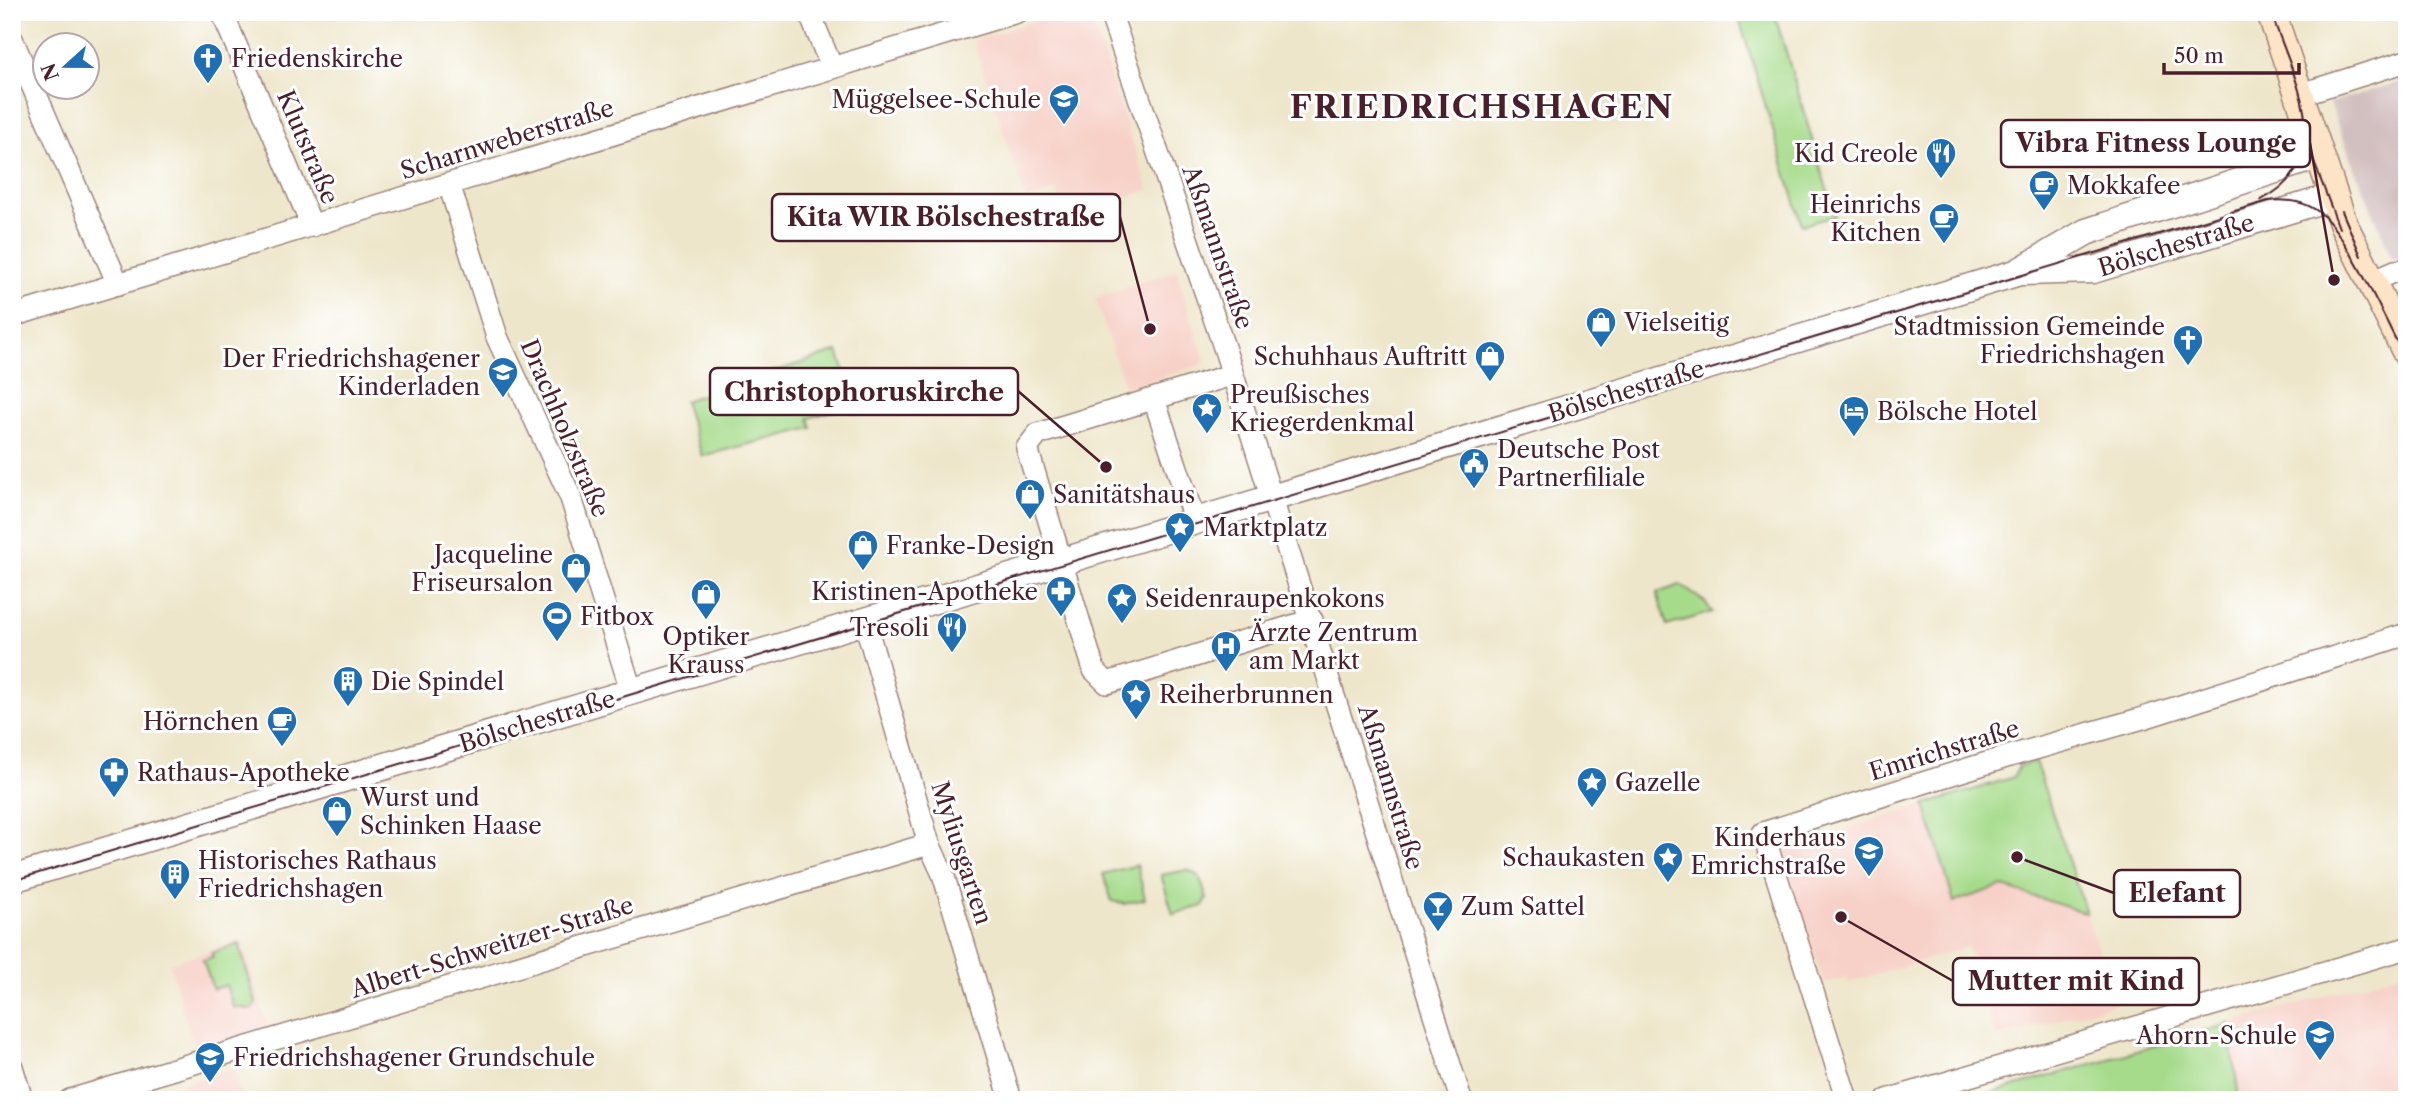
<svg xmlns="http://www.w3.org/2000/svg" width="2419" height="1112" font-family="'Libre Caslon Text',serif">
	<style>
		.built { fill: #f7d1c8 }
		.industrial { fill: #d2bfc0 }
		.green { fill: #a6db8b; stroke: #787d5b; stroke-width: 2 }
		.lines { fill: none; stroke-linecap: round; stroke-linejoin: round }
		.minor-casing { stroke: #9c827a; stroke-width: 24 }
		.tertiary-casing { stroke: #9c827a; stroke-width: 29 }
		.secondary-casing { stroke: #9c827a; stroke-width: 31 }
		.minor { stroke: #fff; stroke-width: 21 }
		.tertiary { stroke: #fff; stroke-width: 26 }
		.secondary { stroke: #fee4c6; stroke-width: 28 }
		.tram { stroke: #4a1f2b; stroke-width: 2 }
		.labels { text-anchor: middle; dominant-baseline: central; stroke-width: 6; stroke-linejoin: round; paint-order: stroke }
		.poi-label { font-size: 24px; fill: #4a1f2b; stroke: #fff; text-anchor: start }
		.street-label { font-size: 24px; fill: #4a1f2b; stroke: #fff }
		.district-label { font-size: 32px; font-weight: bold; letter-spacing: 2px; fill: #4a1f2b; stroke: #fff }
		.leader { fill: none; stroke: #4a1f2b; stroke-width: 2.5 }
		.callout-dot { fill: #4a1f2b; stroke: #fff; stroke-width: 2.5 }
		.callout { fill: #fff; stroke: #4a1f2b; stroke-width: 2.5 }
		.callout-label { font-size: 26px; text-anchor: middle; font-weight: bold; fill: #4a1f2b }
	</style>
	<rect width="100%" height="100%" fill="#fff"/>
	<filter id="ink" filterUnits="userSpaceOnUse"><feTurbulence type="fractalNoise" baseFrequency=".0143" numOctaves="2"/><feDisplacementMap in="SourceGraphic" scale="14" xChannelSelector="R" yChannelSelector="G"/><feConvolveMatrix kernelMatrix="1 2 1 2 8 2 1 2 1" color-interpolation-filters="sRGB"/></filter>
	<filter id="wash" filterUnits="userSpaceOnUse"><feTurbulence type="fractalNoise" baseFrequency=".00686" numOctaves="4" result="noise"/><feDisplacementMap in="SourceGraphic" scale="28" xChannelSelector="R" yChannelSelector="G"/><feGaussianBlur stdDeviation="1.57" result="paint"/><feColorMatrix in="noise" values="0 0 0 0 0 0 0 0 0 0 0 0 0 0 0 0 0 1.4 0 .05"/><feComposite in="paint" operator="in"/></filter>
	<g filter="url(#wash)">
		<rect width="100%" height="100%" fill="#eee6ca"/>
		<g class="built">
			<polygon points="1064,12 1092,23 1149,190 1066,218 1056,190 1026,200 973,40"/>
			<polygon points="1176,271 1205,360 1201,365 1125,388 1095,298"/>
			<polygon points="1925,805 1954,901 2001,886 2086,913 2104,966 2110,965 2122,1002 1996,1037 1968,947 1848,983 1847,977 1824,984 1783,853 1790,846"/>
			<polygon points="242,940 267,1026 195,1048 169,963"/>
			<polygon points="2407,971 2407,1100 2239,1100 2229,1024"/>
			<polygon points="233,1068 243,1100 130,1100"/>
		</g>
		<polygon class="industrial" points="2407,80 2407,258 2392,259 2329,103"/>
		<g class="green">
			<polygon points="1737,12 1774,12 1835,216 1802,225"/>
			<polygon points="838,351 855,404 809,418 812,428 702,456 684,401"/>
			<polygon points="1680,585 1705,602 1712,612 1667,626 1657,593"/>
			<polygon points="2035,761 2086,913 2001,886 1954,902 1925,805 2014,777 2019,766"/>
			<polygon points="1137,865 1145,899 1124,904 1112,901 1103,874"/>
			<polygon points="1187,870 1199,876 1207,898 1203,906 1173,914 1161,875"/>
			<polygon points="239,944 256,1003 252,1009 233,1007 226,985 213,989 203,960 213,957 211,953"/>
			<polygon points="2229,1024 2239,1100 1968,1100"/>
		</g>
	</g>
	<g filter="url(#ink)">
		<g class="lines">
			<g class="minor-casing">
				<g id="minor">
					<polyline points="222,12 312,226"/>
					<polyline points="809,12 832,68"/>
					<polyline points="1110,12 1226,353 1461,1100"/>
					<polyline points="12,39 118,284"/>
					<polyline points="2298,95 2407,61"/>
					<polyline points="449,184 497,337 571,498 632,693"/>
					<polyline points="2370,282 2395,271 2407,270"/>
					<polyline points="12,316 1017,12"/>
					<polyline points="1231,375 1038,434 1027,448 1094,670 1107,683 1312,620"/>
					<polyline points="1154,399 1195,522"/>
					<polyline points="865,622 929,844 943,874 1011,1100"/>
					<polyline points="12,1067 22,1100"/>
					<polyline points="70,1100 929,844"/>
					<polyline points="1847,1100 1763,833 2003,758 2143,718 2407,634"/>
					<polyline points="1887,1100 2407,948"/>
				</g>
			</g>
			<g class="tertiary-casing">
				<g id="tertiary">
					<polyline points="2022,272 2093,270 2332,197"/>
					<polyline points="12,879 2016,273 2086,232 2318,156"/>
				</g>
			</g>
			<g class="secondary-casing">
				<polyline id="secondary" points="2271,12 2344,226 2407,353"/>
			</g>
			<use href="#minor" class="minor"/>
			<use href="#tertiary" class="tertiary"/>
			<use href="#secondary" class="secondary"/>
			<g class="tram">
				<polyline points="2308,146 2339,228"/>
				<path d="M2261,200c82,-41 31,-123 10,-188"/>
				<polyline points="2342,211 2361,256"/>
				<path d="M12,881l2256,-680c19,-2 37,0 52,12 28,22 68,113 87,149"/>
			</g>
		</g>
	</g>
	<defs>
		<g id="church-pin" transform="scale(1.575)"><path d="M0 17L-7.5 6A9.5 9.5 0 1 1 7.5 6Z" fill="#1f6fb2" stroke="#fff"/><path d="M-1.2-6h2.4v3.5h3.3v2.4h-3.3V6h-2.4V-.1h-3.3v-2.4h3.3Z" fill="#fff"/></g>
		<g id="school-pin" transform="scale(1.575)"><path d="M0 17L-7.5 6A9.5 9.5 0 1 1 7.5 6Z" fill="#1f6fb2" stroke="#fff"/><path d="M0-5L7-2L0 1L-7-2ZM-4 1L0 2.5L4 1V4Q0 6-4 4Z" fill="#fff"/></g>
		<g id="restaurant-pin" transform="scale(1.575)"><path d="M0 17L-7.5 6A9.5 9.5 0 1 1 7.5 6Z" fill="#1f6fb2" stroke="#fff"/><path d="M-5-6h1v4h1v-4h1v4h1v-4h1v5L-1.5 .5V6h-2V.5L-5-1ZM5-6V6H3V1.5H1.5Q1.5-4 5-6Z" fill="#fff"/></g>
		<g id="cafe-pin" transform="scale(1.575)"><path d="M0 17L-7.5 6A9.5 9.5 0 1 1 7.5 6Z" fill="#1f6fb2" stroke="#fff"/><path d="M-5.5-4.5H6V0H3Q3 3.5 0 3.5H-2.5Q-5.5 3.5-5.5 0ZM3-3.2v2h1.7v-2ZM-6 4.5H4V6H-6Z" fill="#fff"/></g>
		<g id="shop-pin" transform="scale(1.575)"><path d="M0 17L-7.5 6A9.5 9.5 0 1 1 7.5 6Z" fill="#1f6fb2" stroke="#fff"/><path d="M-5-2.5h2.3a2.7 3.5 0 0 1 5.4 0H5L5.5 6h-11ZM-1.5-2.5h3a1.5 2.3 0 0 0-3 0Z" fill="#fff"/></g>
		<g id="sight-pin" transform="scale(1.575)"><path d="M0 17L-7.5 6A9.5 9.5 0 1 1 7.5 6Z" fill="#1f6fb2" stroke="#fff"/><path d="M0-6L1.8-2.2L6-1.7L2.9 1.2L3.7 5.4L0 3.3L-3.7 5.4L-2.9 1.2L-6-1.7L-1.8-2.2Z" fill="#fff"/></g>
		<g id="hotel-pin" transform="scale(1.575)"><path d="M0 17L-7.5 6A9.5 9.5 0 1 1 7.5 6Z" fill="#1f6fb2" stroke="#fff"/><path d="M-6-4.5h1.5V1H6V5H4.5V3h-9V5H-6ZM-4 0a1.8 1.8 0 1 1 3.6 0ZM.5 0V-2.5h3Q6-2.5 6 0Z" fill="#fff"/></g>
		<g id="civic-pin" transform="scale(1.575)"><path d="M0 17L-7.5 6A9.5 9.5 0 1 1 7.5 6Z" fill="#1f6fb2" stroke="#fff"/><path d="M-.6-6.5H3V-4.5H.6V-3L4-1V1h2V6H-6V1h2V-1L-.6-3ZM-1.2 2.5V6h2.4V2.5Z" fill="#fff"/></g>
		<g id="pharmacy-pin" transform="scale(1.575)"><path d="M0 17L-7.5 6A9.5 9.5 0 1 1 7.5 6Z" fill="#1f6fb2" stroke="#fff"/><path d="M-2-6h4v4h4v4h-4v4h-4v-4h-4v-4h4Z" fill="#fff"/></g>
		<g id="stadium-pin" transform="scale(1.575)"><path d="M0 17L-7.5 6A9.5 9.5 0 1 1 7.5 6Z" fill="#1f6fb2" stroke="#fff"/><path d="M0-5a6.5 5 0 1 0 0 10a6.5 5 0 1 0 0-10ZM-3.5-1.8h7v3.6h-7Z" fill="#fff"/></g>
		<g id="hospital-pin" transform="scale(1.575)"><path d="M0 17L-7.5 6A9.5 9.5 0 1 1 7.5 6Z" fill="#1f6fb2" stroke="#fff"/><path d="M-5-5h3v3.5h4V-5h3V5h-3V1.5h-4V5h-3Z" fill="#fff"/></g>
		<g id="building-pin" transform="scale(1.575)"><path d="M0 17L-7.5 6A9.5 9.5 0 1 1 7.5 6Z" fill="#1f6fb2" stroke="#fff"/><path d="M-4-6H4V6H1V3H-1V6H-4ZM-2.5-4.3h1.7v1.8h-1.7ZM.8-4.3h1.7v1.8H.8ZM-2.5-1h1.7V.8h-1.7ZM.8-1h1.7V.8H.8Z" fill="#fff"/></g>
		<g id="bar-pin" transform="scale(1.575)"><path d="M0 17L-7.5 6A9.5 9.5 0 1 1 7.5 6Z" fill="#1f6fb2" stroke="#fff"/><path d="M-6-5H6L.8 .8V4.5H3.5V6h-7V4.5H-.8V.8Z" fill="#fff"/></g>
	</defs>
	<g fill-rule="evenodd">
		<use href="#church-pin" x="208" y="58"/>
		<use href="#school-pin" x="1064" y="99"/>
		<use href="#restaurant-pin" x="1941" y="153"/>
		<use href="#cafe-pin" x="2044" y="185"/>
		<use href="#cafe-pin" x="1944" y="218"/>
		<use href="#shop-pin" x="1601" y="322"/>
		<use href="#church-pin" x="2188" y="340"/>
		<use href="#shop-pin" x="1490" y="356"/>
		<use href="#school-pin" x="503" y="372"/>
		<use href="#sight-pin" x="1207" y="408"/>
		<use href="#hotel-pin" x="1854" y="411"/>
		<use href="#civic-pin" x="1474" y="463"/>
		<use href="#shop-pin" x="1030" y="494"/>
		<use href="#sight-pin" x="1180" y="527"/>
		<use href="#shop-pin" x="863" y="545"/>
		<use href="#shop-pin" x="576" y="568"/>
		<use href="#pharmacy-pin" x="1061" y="591"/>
		<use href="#shop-pin" x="706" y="594"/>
		<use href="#sight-pin" x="1122" y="598"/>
		<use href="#stadium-pin" x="557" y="616"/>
		<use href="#restaurant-pin" x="952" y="627"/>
		<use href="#hospital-pin" x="1226" y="646"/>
		<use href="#building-pin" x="348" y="681"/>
		<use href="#sight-pin" x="1136" y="694"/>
		<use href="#cafe-pin" x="282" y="721"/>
		<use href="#pharmacy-pin" x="114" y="772"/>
		<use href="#sight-pin" x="1592" y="782"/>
		<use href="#shop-pin" x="337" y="811"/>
		<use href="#school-pin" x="1869" y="851"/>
		<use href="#sight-pin" x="1668" y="857"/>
		<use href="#building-pin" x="175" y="874"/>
		<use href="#bar-pin" x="1438" y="906"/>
		<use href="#school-pin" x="2320" y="1035"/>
		<use href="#school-pin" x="210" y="1057"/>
	</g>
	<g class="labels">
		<g class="poi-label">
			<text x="231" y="58">Friedenskirche</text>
			<text x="1041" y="99" text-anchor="end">Müggelsee-Schule</text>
			<text x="1918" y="153" text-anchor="end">Kid Creole</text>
			<text x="2067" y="185">Mokkafee</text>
			<text x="1921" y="204" text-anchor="end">Heinrichs<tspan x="1921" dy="28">Kitchen</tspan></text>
			<text x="1624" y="322">Vielseitig</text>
			<text x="2165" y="326" text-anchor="end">Stadtmission Gemeinde<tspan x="2165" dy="28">Friedrichshagen</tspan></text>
			<text x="1467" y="356" text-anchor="end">Schuhhaus Auftritt</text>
			<text x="480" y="358" text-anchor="end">Der Friedrichshagener<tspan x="480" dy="28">Kinderladen</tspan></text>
			<text x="1230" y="394">Preußisches<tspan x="1230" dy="28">Kriegerdenkmal</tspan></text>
			<text x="1877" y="411">Bölsche Hotel</text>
			<text x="1497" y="449">Deutsche Post<tspan x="1497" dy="28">Partnerfiliale</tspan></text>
			<text x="1053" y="494">Sanitätshaus</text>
			<text x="1203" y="527">Marktplatz</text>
			<text x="886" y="545">Franke-Design</text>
			<text x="553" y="554" text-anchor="end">Jacqueline<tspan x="553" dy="28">Friseursalon</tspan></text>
			<text x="1038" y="591" text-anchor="end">Kristinen-Apotheke</text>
			<text x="1145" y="598">Seidenraupenkokons</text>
			<text x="580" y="616">Fitbox</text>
			<text x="929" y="627" text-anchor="end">Tresoli</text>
			<text x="1249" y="632">Ärzte Zentrum<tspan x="1249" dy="28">am Markt</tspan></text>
			<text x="706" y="636" text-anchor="middle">Optiker<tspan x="706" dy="28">Krauss</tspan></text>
			<text x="371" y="681">Die Spindel</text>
			<text x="1159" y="694">Reiherbrunnen</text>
			<text x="259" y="721" text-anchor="end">Hörnchen</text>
			<text x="137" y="772">Rathaus-Apotheke</text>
			<text x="1615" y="782">Gazelle</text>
			<text x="360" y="797">Wurst und<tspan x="360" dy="28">Schinken Haase</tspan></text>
			<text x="1846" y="837" text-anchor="end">Kinderhaus<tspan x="1846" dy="28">Emrichstraße</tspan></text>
			<text x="1645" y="857" text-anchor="end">Schaukasten</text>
			<text x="198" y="860">Historisches Rathaus<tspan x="198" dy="28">Friedrichshagen</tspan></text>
			<text x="1461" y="906">Zum Sattel</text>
			<text x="2297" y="1035" text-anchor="end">Ahorn-Schule</text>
			<text x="233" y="1057">Friedrichshagener Grundschule</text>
		</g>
		<g class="street-label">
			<text transform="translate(507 139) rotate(-17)">Scharnweberstraße</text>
			<text transform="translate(308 147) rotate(67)">Klutstraße</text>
			<text transform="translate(2176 245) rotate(-17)">Bölschestraße</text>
			<text transform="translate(1218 247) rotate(71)">Aßmannstraße</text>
			<text transform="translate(1626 391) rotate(-17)">Bölschestraße</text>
			<text transform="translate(565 428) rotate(67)">Drachholzstraße</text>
			<text transform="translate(537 721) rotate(-17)">Bölschestraße</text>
			<text transform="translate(1944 750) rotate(-17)">Emrichstraße</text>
			<text transform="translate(1391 787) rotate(73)">Aßmannstraße</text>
			<text transform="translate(962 853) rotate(72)">Myliusgarten</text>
			<text transform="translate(492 947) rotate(-17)">Albert-Schweitzer-Straße</text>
		</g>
		<g class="district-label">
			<text x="1482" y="106">FRIEDRICHSHAGEN</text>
		</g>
	</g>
	<path class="leader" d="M2334 280L2310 143M1150 329L1120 217M1106 467L1018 391M2017 857L2114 893M1841 917L1953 981"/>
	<g class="callout-dot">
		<circle cx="2334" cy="280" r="7"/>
		<circle cx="1150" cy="329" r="7"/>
		<circle cx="1106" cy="467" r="7"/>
		<circle cx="2017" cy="857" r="7"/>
		<circle cx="1841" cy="917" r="7"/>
	</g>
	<g class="callout">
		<rect x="2001" y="120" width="309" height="47" rx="7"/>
		<rect x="772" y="194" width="348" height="47" rx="7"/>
		<rect x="710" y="368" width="308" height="47" rx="7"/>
		<rect x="2114" y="870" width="126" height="47" rx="7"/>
		<rect x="1953" y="958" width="246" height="47" rx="7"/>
	</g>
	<g class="callout-label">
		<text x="2156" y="152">Vibra Fitness Lounge</text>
		<text x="946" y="226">Kita WIR Bölschestraße</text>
		<text x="864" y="401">Christophoruskirche</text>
		<text x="2177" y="902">Elefant</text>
		<text x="2076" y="990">Mutter mit Kind</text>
	</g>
	<rect width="2419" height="1112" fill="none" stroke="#fff" stroke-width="42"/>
	<g transform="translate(66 66) rotate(249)"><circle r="33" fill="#ffffff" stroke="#b7a5aa" stroke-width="2"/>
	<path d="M0-5L12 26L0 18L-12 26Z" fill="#1f6fb2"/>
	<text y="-10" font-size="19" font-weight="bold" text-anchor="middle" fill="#4a1f2b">N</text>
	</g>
	<path d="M2164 63v10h135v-10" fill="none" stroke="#4a1f2b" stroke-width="3.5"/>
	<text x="2174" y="63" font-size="21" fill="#4a1f2b" stroke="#ffffff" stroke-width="5" paint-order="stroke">50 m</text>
</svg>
